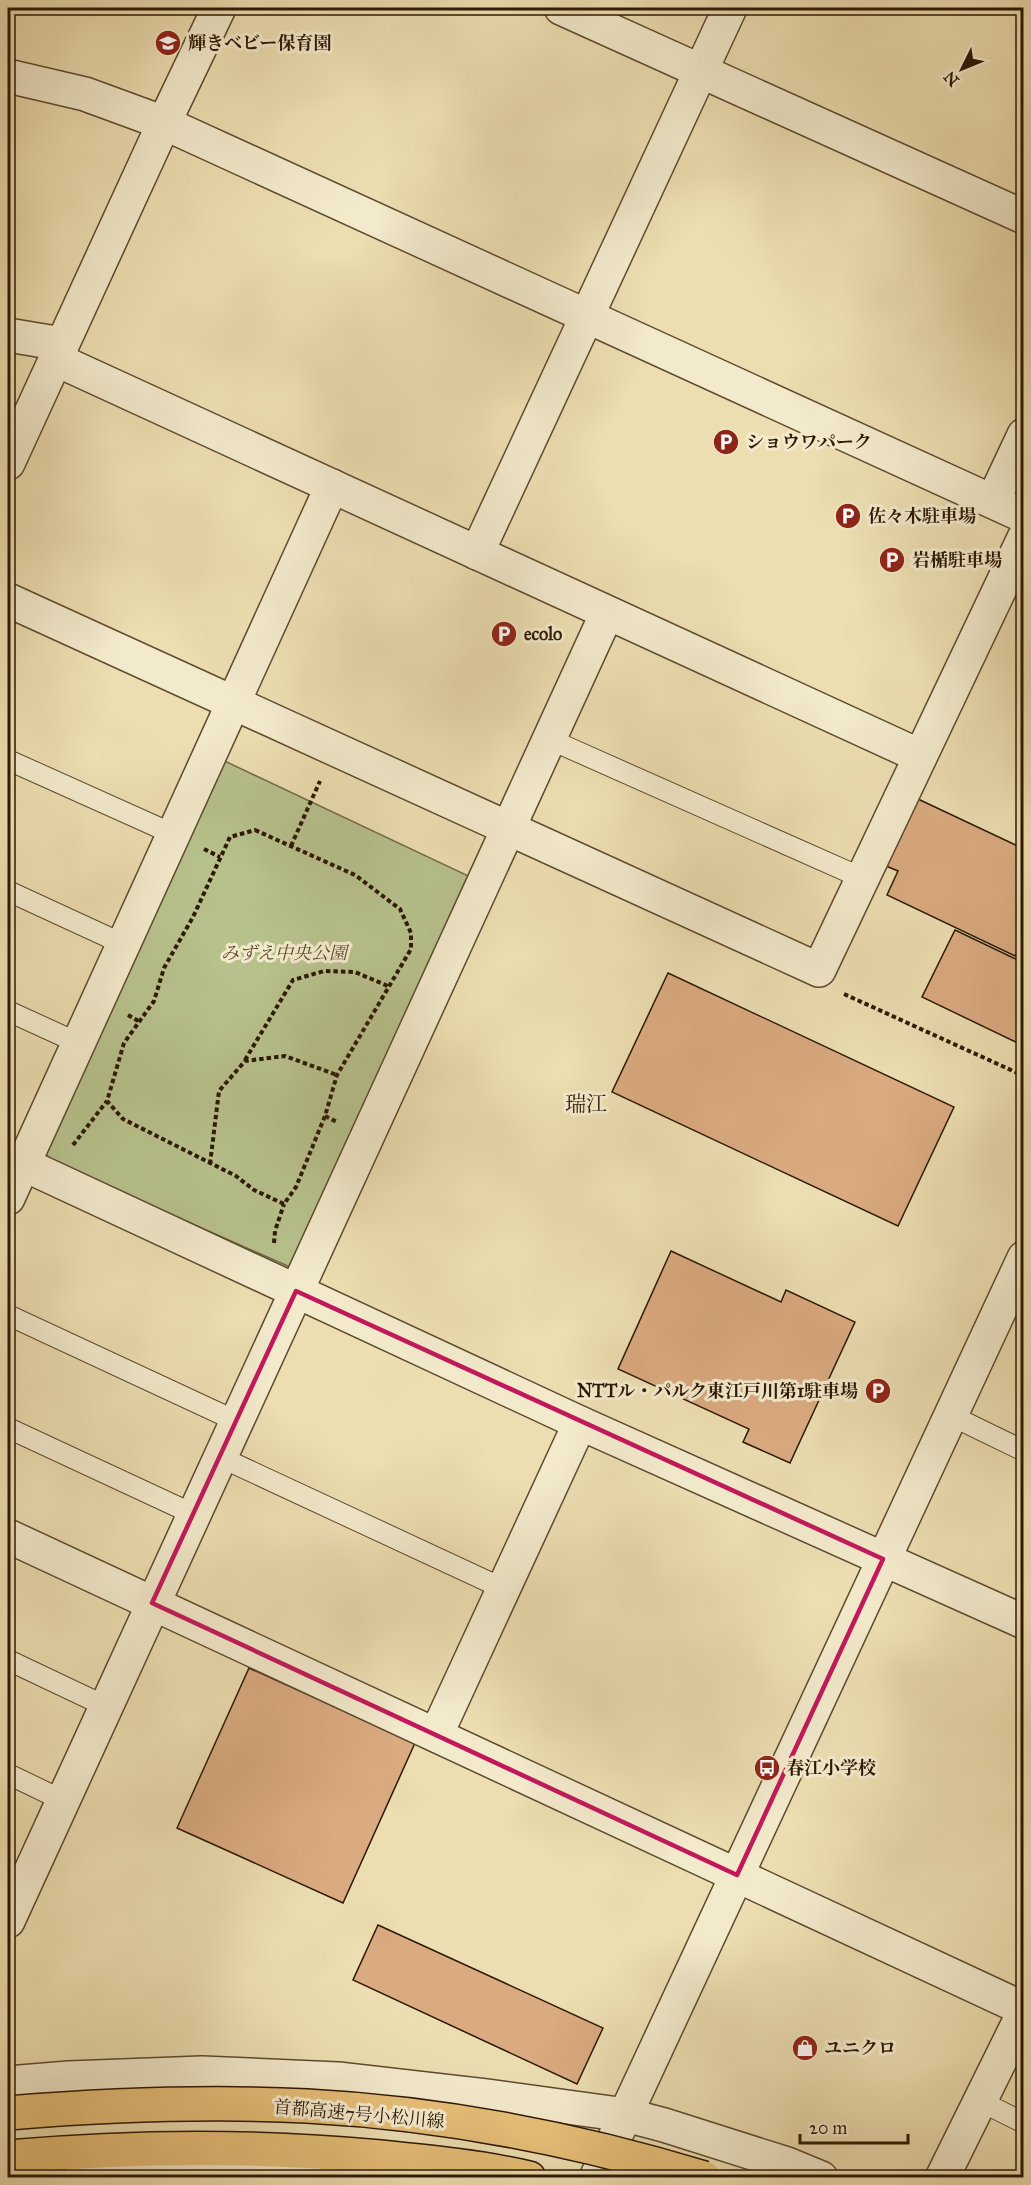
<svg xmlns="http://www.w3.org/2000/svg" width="1031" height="2185" font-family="'IM FELL Great Primer','Noto Serif JP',serif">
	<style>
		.green { fill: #b7c18c; stroke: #726c48; stroke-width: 1.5 }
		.building { fill: #daaa80; stroke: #2d1804; stroke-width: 1.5 }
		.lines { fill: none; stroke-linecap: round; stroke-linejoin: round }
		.service-casing { stroke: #5d4a2f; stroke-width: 22 }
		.minor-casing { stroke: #5d4a2f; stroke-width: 36 }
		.tertiary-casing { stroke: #5d4a2f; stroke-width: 36 }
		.motorway-casing { stroke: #2d1804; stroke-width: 36 }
		.path { stroke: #2d1804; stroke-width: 4; stroke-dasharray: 4.5 3; stroke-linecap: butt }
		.service { stroke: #f3eacc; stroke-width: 20 }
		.minor { stroke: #f3eacc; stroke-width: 33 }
		.tertiary { stroke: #f3eacc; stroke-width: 33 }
		.motorway { stroke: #e6bf78; stroke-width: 33 }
		.motorway-bridge-casing { stroke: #2d1804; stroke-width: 36; stroke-linecap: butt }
		.motorway-bridge { stroke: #e6bf78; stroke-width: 33 }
		.marked { fill: none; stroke: #c2185b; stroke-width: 4.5; stroke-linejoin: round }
		.labels { text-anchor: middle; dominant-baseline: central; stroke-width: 6; stroke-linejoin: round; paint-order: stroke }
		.poi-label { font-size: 18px; font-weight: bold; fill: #2d1804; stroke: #f3eacc; text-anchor: start }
		.park-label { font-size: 18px; font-style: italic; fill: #564b2d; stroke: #f3eacc }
		.street-label { font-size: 18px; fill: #2d1804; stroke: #f3eacc }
		.quarter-label { font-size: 21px; fill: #2d1804; stroke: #f3eacc }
	</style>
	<rect width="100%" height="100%" fill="#ecdeb1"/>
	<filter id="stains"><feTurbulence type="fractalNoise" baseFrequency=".00333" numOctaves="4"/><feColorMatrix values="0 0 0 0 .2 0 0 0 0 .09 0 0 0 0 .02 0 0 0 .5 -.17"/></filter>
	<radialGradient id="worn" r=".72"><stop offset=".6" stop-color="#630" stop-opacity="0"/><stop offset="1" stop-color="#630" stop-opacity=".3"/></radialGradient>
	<polygon class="green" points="214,756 477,880 290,1267 55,1163 37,1146"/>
	<g class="building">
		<polygon points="918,799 1024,849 1024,937 1015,956 887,895 898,871 886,866"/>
		<polygon points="955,930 1024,963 1024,1046 922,997"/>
		<polygon points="668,973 954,1107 898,1226 612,1092"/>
		<polygon points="671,1251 781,1302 786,1290 855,1322 790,1463 743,1442 749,1429 618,1369"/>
		<polygon points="249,1668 415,1743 343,1903 177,1828"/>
		<polygon points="378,1925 603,2028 577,2084 353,1980"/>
	</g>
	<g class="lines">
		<g class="service-casing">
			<g id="service">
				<polyline points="549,739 862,878"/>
				<polyline points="8,760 173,834"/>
				<polyline points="8,891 123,944"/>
				<polyline points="8,1011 78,1043"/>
				<polyline points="8,1315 236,1421"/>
				<polyline points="950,1415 1024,1451"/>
				<polyline points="8,1428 193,1514"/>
				<polyline points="220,1457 504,1589"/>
				<polyline points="8,1660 105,1706"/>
				<polyline points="8,1774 62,1800"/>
				<polyline points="980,2101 1024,2123"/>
			</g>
		</g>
		<g class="minor-casing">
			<g id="minor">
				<polyline points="561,8 1024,217"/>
				<polyline points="8,76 85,94 164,123 8,463"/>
				<polyline points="8,335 62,344"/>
				<polyline points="55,359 920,756"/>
				<polyline points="993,501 1024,435"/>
				<polyline points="477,553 730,8"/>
				<polyline points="8,600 819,970 1024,538"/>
				<polyline points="8,1157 580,1423 1024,1622"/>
				<polyline points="8,1198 332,486"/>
				<polyline points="8,1536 1024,2009"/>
				<polyline points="436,1735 580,1423"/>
				<polyline points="8,1921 607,613"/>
				<polyline points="8,2083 69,2078 202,2073 338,2079 486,2096 626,2115 664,2125 787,2164 821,2178"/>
				<polyline points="80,2178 203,2174 331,2178"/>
				<polyline points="942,2178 1024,2012"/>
			</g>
		</g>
		<g class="tertiary-casing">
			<g id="tertiary">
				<polyline points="219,8 164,123 1024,516"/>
				<polyline points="596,2178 1024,1258"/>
			</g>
		</g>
		<g class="motorway-casing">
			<path id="motorway" d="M8,2157c124,-11 248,-12 372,0 50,5 101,10 149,21"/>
		</g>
		<g class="path">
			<polygon points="255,830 355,875 400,909 411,933 411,949 337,1075 325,1116 296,1187 284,1204 254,1190 236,1176 123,1119 107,1101 124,1043 154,1001 164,968 193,917 230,837"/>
			<polyline points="291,846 320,781"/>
			<polyline points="204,849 220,857"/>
			<polyline points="844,994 1024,1076"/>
			<polyline points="128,1015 140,1022"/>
			<polyline points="245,1060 293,980 324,971 355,972 388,986"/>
			<polyline points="325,1116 337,1122"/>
			<polyline points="73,1145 107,1101"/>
			<polyline points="210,1164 219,1091 245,1061 285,1056 337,1075"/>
			<polyline points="274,1243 275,1231 284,1204"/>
		</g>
		<use href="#service" class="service"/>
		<use href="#minor" class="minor"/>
		<use href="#tertiary" class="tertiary"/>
		<use href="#motorway" class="motorway"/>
		<g class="motorway-bridge-casing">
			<path id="motorway-bridge" d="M8,2113c99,-8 199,-12 299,-7 133,7 269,33 397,72"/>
		</g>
		<use href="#motorway-bridge" class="motorway-bridge"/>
	</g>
	<path class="marked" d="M296,1291l587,268 -146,316 -585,-272z"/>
	<defs>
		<g id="school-disc" transform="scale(1.35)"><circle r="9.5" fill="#8f2418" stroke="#f3eacc"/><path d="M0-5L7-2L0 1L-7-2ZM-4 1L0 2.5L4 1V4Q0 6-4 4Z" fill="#fff"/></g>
		<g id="parking-disc" transform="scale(1.35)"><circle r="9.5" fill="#8f2418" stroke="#f3eacc"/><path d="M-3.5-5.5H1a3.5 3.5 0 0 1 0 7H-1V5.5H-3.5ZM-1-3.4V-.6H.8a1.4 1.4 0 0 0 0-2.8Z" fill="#fff"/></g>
		<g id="bus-disc" transform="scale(1.35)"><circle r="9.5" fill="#8f2418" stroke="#f3eacc"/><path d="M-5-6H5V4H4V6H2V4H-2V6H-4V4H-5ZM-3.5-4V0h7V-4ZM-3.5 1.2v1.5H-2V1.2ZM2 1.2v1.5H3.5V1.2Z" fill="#fff"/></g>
		<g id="shop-disc" transform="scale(1.35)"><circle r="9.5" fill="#8f2418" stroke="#f3eacc"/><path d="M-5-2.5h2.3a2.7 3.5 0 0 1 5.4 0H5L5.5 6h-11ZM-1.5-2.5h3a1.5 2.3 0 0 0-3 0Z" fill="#fff"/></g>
	</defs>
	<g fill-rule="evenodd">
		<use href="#school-disc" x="168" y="43"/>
		<use href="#parking-disc" x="726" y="442"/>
		<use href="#parking-disc" x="848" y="516"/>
		<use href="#parking-disc" x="892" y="560"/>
		<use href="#parking-disc" x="504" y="634"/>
		<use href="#parking-disc" x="878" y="1391"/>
		<use href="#bus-disc" x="767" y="1768"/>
		<use href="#shop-disc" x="805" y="2048"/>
	</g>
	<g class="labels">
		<g class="poi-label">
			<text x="188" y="43">輝きベビー保育園</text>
			<text x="746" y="442">ショウワパーク</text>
			<text x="868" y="516">佐々木駐車場</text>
			<text x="912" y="560">岩楯駐車場</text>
			<text x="524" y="634">ecolo</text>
			<text x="858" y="1391" text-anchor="end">NTTル・パルク東江戸川第1駐車場</text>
			<text x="786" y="1768">春江小学校</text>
			<text x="824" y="2048">ユニクロ</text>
		</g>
		<g class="park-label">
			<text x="284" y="953">みずえ中央公園</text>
		</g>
		<g class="street-label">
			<text transform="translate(359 2114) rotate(5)">首都高速7号小松川線</text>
		</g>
		<g class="quarter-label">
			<text x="586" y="1104">瑞江</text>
		</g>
	</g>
	<rect width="1031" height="2185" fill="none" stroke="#ecdeb1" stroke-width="30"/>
	<rect x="9" y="9" width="1013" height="2167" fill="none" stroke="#2d1804" stroke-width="3"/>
	<rect x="15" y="15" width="1001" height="2155" fill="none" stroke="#2d1804" stroke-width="1.5"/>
	<g transform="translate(962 69) rotate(227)" stroke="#f3eacc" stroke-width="4.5" paint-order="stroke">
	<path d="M0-4.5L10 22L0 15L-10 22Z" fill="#2d1804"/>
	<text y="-9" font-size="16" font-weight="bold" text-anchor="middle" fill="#2d1804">N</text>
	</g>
	<path d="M800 2134v9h108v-9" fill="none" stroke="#2d1804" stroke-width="3"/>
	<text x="809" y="2134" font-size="18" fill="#2d1804" stroke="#f3eacc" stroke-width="4.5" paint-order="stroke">20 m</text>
	<rect width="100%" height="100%" filter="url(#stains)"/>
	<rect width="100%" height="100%" fill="url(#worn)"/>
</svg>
